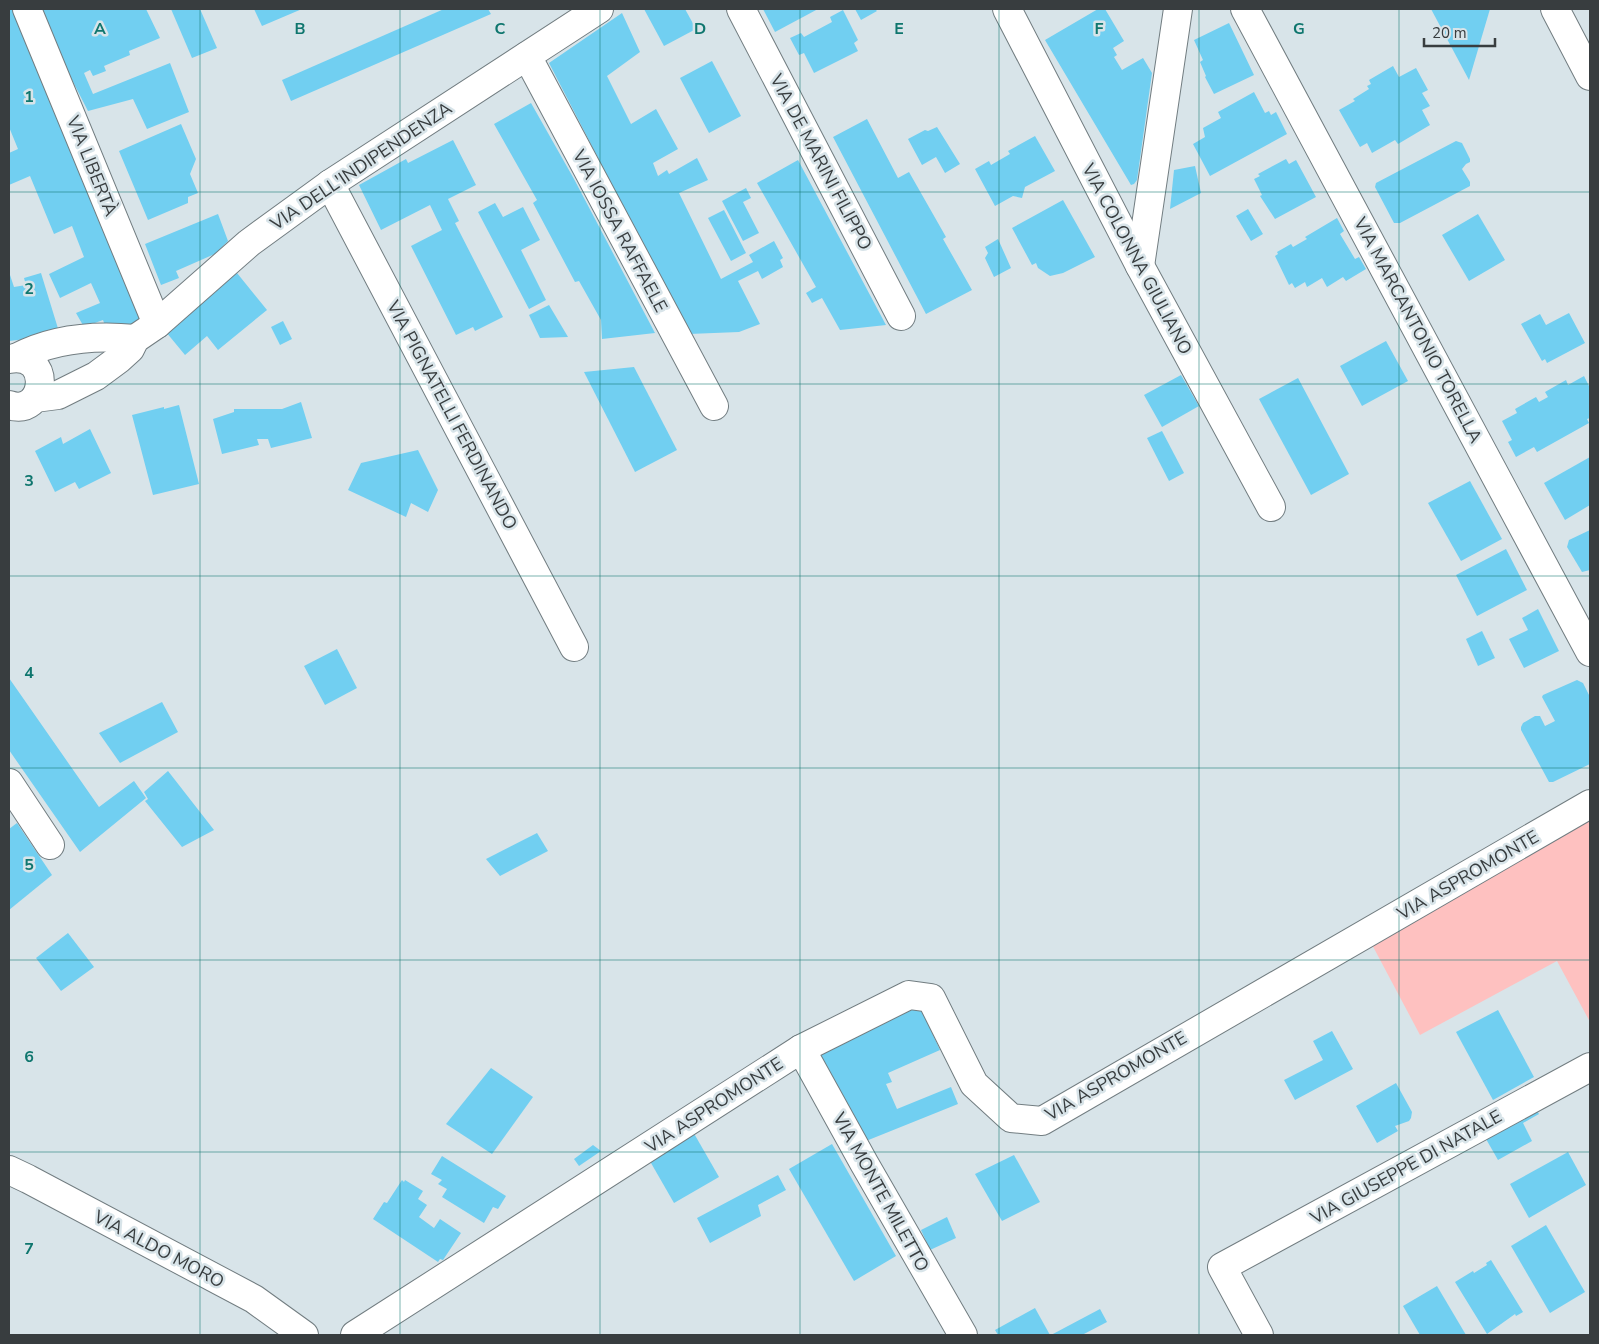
<svg xmlns="http://www.w3.org/2000/svg" width="1599" height="1344" font-family="'Nunito Sans',sans-serif">
	<style>
		.green { fill: #fec1c0 }
		.building { fill: #71cff1 }
		.lines { fill: none; stroke-linecap: round; stroke-linejoin: round }
		.minor-casing { stroke: #727d81; stroke-width: 30 }
		.minor { stroke: #fff; stroke-width: 28 }
		.grid { fill: none; stroke: #0f766e; stroke-width: 1; stroke-opacity: 0.55 }
		.labels { text-anchor: middle; dominant-baseline: central; stroke-width: 5; stroke-linejoin: round; paint-order: stroke }
		.street-label { font-size: 18px; fill: #383d3f; stroke: #d8e4e9 }
		.grid-label { font-size: 16px; text-anchor: middle; font-weight: bold; fill: #0f766e; stroke: #d8e4e9; stroke-width: 5; stroke-linejoin: round; paint-order: stroke }
	</style>
	<rect width="100%" height="100%" fill="#d8e4e9"/>
	<polygon class="green" points="1590,815 1590,1022 1557,961 1420,1035 1369,939"/>
	<g class="building">
		<polygon points="9,9 12,9 143,315 140,324 106,328 103,320 84,327 76,313 100,303 91,283 60,298 49,274 84,257 72,226 54,234 30,176 9,185 9,153 18,149 9,127"/>
		<polygon points="42,9 146,9 160,38 129,51 130,55 104,66 106,71 93,76 90,70 84,73 93,94 170,63 189,112 147,129 133,99 88,111 71,78"/>
		<polygon points="171,9 200,9 217,48 192,58"/>
		<polygon points="254,9 302,9 262,26"/>
		<polygon points="444,9 488,9 491,14 291,101 282,80"/>
		<polygon points="644,9 685,9 696,29 664,46"/>
		<polygon points="763,9 818,9 775,32"/>
		<polygon points="855,9 875,9 877,11 861,20"/>
		<polygon points="1098,9 1105,9 1124,41 1113,48 1117,55 1114,57 1122,70 1143,58 1152,73 1137,180 1134,184 1131,185 1045,40"/>
		<polygon points="1431,9 1490,9 1469,80"/>
		<polygon points="843,10 858,40 854,43 858,51 814,73 804,53 799,55 790,38 801,33 804,37 832,22 830,17"/>
		<polygon points="622,13 640,52 607,76 631,124 656,109 678,149 653,163 658,176 667,170 669,174 697,158 708,180 679,193 721,279 753,262 749,255 774,241 783,258 780,260 783,267 762,279 758,271 738,281 760,324 739,332 689,334 549,63"/>
		<polygon points="1229,23 1254,75 1214,94 1205,77 1206,76 1200,62 1203,60 1194,40"/>
		<polygon points="712,61 741,116 709,133 680,78"/>
		<polygon points="1393,66 1399,77 1416,68 1428,90 1422,93 1430,106 1422,110 1430,125 1398,144 1395,140 1372,153 1367,143 1360,147 1339,110 1355,101 1353,99 1369,89 1367,86 1371,84 1369,80"/>
		<polygon points="1254,92 1265,113 1269,111 1271,115 1276,112 1287,134 1210,176 1193,144 1205,137 1203,128 1221,118 1218,112"/>
		<polygon points="531,103 574,179 655,333 602,339 601,320 579,281 575,282 533,203 537,200 494,124"/>
		<polygon points="867,119 898,178 909,172 946,237 943,239 972,290 926,314 833,137"/>
		<polygon points="181,124 196,159 190,174 198,193 188,197 188,203 148,220 119,151"/>
		<polygon points="937,127 960,164 945,173 936,157 922,165 908,139 925,130 928,131"/>
		<polygon points="1035,136 1055,171 1025,187 1022,198 1013,196 995,206 975,169 989,161 991,165 1010,154 1008,151"/>
		<polygon points="453,140 476,185 448,199 459,221 455,223 503,317 475,331 473,327 456,335 411,246 442,230 430,205 381,230 359,185 406,159 408,163"/>
		<polygon points="1456,141 1462,143 1470,159 1470,162 1466,164 1462,169 1470,182 1470,186 1400,223 1394,223 1375,187 1376,183"/>
		<polygon points="1286,159 1289,164 1296,160 1316,197 1275,219 1260,196 1262,195 1254,179 1260,176 1258,174"/>
		<polygon points="798,160 886,325 840,330 822,298 812,303 806,293 816,287 757,183"/>
		<polygon points="1195,166 1201,193 1170,209 1174,170"/>
		<polygon points="746,188 751,198 743,202 759,233 743,241 722,201"/>
		<polygon points="1063,200 1095,257 1063,273 1050,276 1038,268 1036,263 1032,265 1012,228"/>
		<polygon points="495,203 503,217 523,207 540,240 521,250 546,300 529,309 478,212"/>
		<polygon points="1248,209 1263,234 1251,241 1236,216"/>
		<polygon points="724,210 746,253 731,261 708,218"/>
		<polygon points="218,214 228,241 217,252 217,253 176,271 179,278 161,285 145,244"/>
		<polygon points="1478,214 1505,260 1469,281 1442,235"/>
		<polygon points="1337,218 1344,231 1340,234 1355,259 1359,257 1366,269 1346,281 1343,277 1327,287 1322,278 1307,287 1305,282 1295,288 1292,283 1289,285 1275,256 1278,254 1277,252 1291,244 1293,247 1307,239 1305,237"/>
		<polygon points="998,239 1011,268 994,277 985,258 988,253 985,247"/>
		<polygon points="9,272 14,287 26,285 24,278 41,273 60,335 9,341"/>
		<polygon points="237,273 267,310 218,350 207,336 185,355 166,332"/>
		<polygon points="549,305 568,337 540,338 529,315"/>
		<polygon points="1569,313 1585,343 1547,363 1545,359 1542,361 1521,324 1540,314 1546,325"/>
		<polygon points="283,321 292,339 280,345 271,327"/>
		<polygon points="1386,341 1408,381 1362,406 1340,366"/>
		<polygon points="634,367 677,450 635,472 584,372"/>
		<polygon points="1181,375 1199,406 1162,427 1144,395"/>
		<polygon points="1584,376 1590,388 1590,418 1587,419 1589,423 1537,452 1534,447 1516,457 1508,442 1512,440 1502,421 1517,413 1515,409 1536,397 1539,402 1548,397 1545,392 1566,380 1568,385"/>
		<polygon points="1298,378 1349,474 1311,495 1259,399"/>
		<polygon points="301,402 312,438 271,448 268,439 257,439 259,445 222,454 213,419 234,412 234,409 282,409"/>
		<polygon points="179,405 199,484 153,495 132,415 164,407 164,409"/>
		<polygon points="90,429 111,473 79,489 75,482 55,492 35,451 61,437 63,444"/>
		<polygon points="1162,431 1184,473 1169,481 1147,438"/>
		<polygon points="418,450 438,490 428,512 411,503 406,517 348,490 361,463"/>
		<polygon points="1590,457 1590,505 1565,520 1544,483"/>
		<polygon points="1470,481 1502,539 1461,561 1428,503"/>
		<polygon points="1590,530 1590,570 1582,572 1567,547 1569,540"/>
		<polygon points="1506,549 1527,590 1477,616 1456,575"/>
		<polygon points="1538,609 1559,651 1524,668 1509,639 1528,630 1522,618"/>
		<polygon points="1482,631 1495,658 1478,666 1466,639"/>
		<polygon points="337,649 357,688 325,705 304,666"/>
		<polygon points="9,678 99,807 134,781 146,798 80,852 9,750"/>
		<polygon points="1577,680 1583,683 1590,697 1590,764 1553,782 1549,782 1521,730 1521,727 1523,723 1535,716 1540,716 1545,726 1555,721 1542,697 1543,695"/>
		<polygon points="162,702 178,732 120,763 99,733"/>
		<polygon points="168,771 214,830 182,847 145,801 148,799 144,792"/>
		<polygon points="17,823 52,875 9,910 9,829"/>
		<polygon points="537,833 548,851 500,876 486,859"/>
		<polygon points="68,933 94,967 61,991 36,958"/>
		<polygon points="918,1002 940,1050 888,1073 892,1082 886,1084 897,1109 951,1087 958,1104 861,1143 815,1048"/>
		<polygon points="1498,1010 1534,1077 1493,1100 1456,1032"/>
		<polygon points="1332,1031 1353,1069 1295,1100 1284,1080 1323,1060 1313,1041"/>
		<polygon points="491,1068 533,1097 492,1154 446,1124"/>
		<polygon points="1396,1083 1412,1112 1411,1118 1409,1121 1395,1126 1398,1131 1377,1143 1356,1106"/>
		<polygon points="1536,1109 1539,1114 1523,1123 1532,1141 1498,1160 1486,1139 1521,1120 1520,1118"/>
		<polygon points="692,1130 719,1177 674,1203 647,1156"/>
		<polygon points="832,1144 896,1256 854,1281 789,1169"/>
		<polygon points="593,1145 601,1151 579,1166 574,1159"/>
		<polygon points="1568,1152 1586,1185 1529,1218 1510,1184"/>
		<polygon points="1014,1155 1040,1202 1002,1221 975,1174"/>
		<polygon points="442,1156 506,1196 498,1209 493,1207 484,1223 442,1197 447,1189 438,1184 442,1180 431,1174"/>
		<polygon points="778,1175 786,1190 758,1205 761,1216 710,1243 697,1218"/>
		<polygon points="402,1180 404,1182 405,1180 423,1191 418,1199 427,1205 419,1217 434,1228 440,1219 461,1233 443,1260 440,1259 438,1262 373,1219 384,1202 387,1203"/>
		<polygon points="947,1217 956,1238 930,1250 921,1230"/>
		<polygon points="1546,1225 1585,1292 1550,1313 1511,1246"/>
		<polygon points="1491,1260 1523,1312 1516,1316 1515,1314 1487,1334 1455,1282 1473,1271 1474,1273 1487,1265 1486,1263"/>
		<polygon points="1437,1286 1466,1335 1420,1335 1403,1306"/>
		<polygon points="1035,1308 1050,1335 998,1335 995,1330"/>
		<polygon points="1100,1309 1107,1322 1082,1335 1051,1335"/>
	</g>
	<g class="lines">
		<g class="minor-casing">
			<g id="minor">
				<polyline points="27,9 157,324"/>
				<polyline points="741,9 901,316"/>
				<polyline points="1007,9 1140,266 1271,507"/>
				<polyline points="1245,9 1590,652"/>
				<polyline points="1555,9 1590,76"/>
				<polyline points="527,56 714,406"/>
				<polyline points="330,184 574,647"/>
				<polyline points="1140,266 1178,9"/>
				<path d="M16,358c36,-19 79,-23 119,-19"/>
				<path d="M9,359c45,-8 37,59 0,46"/>
				<polyline points="35,398 58,395 96,376 119,359 130,349 135,339 157,324 249,243 330,184 599,9"/>
				<polyline points="9,783 50,845"/>
				<polyline points="801,1049 864,1163 963,1335"/>
				<polyline points="9,1170 28,1179 254,1299 304,1335"/>
				<polyline points="355,1335 801,1049 909,995 931,998 974,1084 1011,1118 1042,1121 1590,804"/>
				<polyline points="1259,1335 1222,1267 1590,1067"/>
			</g>
		</g>
		<use href="#minor" class="minor"/>
	</g>
	<path class="grid" d="M200,9v1326M400,9v1326M600,9v1326M800,9v1326M999,9v1326M1199,9v1326M1399,9v1326M9,192h1581M9,384h1581M9,576h1581M9,768h1581M9,960h1581M9,1152h1581"/>
	<g class="labels">
		<g class="street-label">
			<text transform="translate(821 162) rotate(62)">VIA DE MARINI FILIPPO</text>
			<text transform="translate(92 166) rotate(68)">VIA LIBERTÀ</text>
			<text transform="translate(361 166) rotate(-34)">VIA DELL'INDIPENDENZA</text>
			<text transform="translate(620 231) rotate(62)">VIA IOSSA RAFFAELE</text>
			<text transform="translate(1137 259) rotate(62)">VIA COLONNA GIULIANO</text>
			<text transform="translate(1418 330) rotate(62)">VIA MARCANTONIO TORELLA</text>
			<text transform="translate(452 415) rotate(62)">VIA PIGNATELLI FERDINANDO</text>
			<text transform="translate(1468 875) rotate(-30)">VIA ASPROMONTE</text>
			<text transform="translate(1116 1076) rotate(-30)">VIA ASPROMONTE</text>
			<text transform="translate(714 1105) rotate(-33)">VIA ASPROMONTE</text>
			<text transform="translate(1406 1167) rotate(-29)">VIA GIUSEPPE DI NATALE</text>
			<text transform="translate(881 1192) rotate(61)">VIA MONTE MILETTO</text>
			<text transform="translate(159 1249) rotate(28)">VIA ALDO MORO</text>
		</g>
	</g>
	<g class="grid-label">
		<text x="100" y="34">A</text>
		<text x="300" y="34">B</text>
		<text x="500" y="34">C</text>
		<text x="700" y="34">D</text>
		<text x="899" y="34">E</text>
		<text x="1099" y="34">F</text>
		<text x="1299" y="34">G</text>
		<text x="29" y="102">1</text>
		<text x="29" y="294">2</text>
		<text x="29" y="486">3</text>
		<text x="29" y="678">4</text>
		<text x="29" y="870">5</text>
		<text x="29" y="1062">6</text>
		<text x="29" y="1254">7</text>
	</g>
	<rect width="1599" height="1344" fill="none" stroke="#383d3f" stroke-width="20"/>
	<path d="M1424 38v8h71v-8" fill="none" stroke="#383d3f" stroke-width="2.5"/>
	<text x="1432" y="38" font-size="15" fill="#383d3f" stroke="#d8e4e9" stroke-width="4" paint-order="stroke">20 m</text>
</svg>
